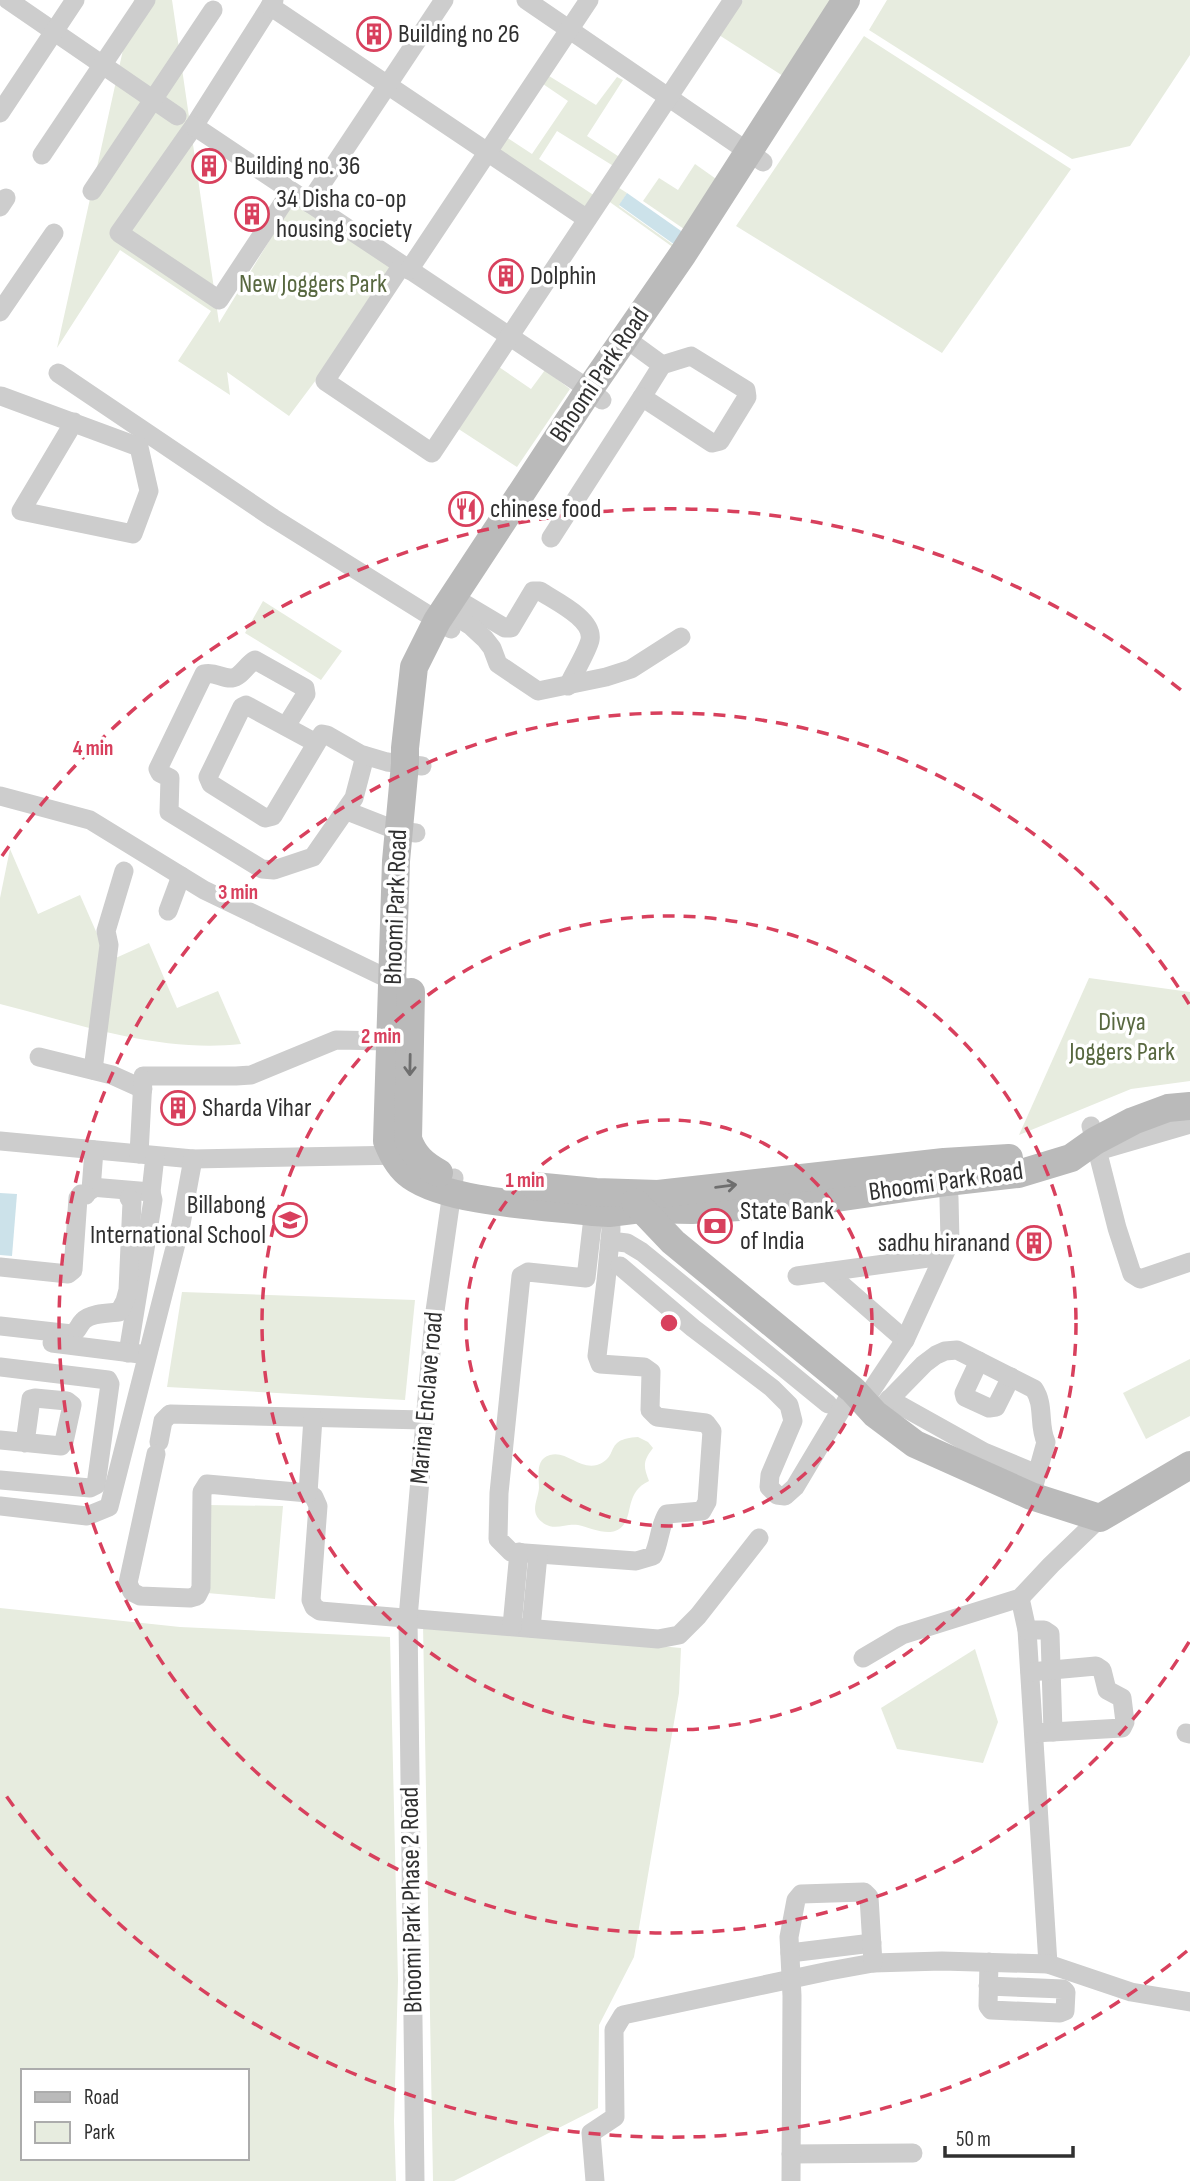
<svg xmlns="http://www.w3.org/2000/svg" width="1190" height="2181" font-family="'Sofia Sans Condensed',sans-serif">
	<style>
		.green { fill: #e7ecdf; fill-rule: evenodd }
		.water { fill: #cce2ea }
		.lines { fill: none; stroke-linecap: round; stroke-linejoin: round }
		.street { stroke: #cdcdcd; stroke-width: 19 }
		.secondary { stroke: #bababa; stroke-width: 28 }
		.oneway { stroke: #6e6e6e }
		.ring { fill: none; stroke: #d8405d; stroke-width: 3.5; stroke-dasharray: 12 9 }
		.labels { text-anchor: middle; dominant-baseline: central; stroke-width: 7; stroke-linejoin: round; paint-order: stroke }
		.poi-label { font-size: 26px; fill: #303030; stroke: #fff; text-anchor: start }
		.park-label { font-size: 26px; fill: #586840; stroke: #fff }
		.street-label { font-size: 26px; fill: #303030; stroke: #fff }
		.centre { fill: #d8405d; stroke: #fff; stroke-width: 3.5 }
		.ring-label { font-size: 21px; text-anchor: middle; font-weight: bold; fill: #d8405d; stroke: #fff; stroke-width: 7; stroke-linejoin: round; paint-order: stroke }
	</style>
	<rect width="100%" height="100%" fill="#fff"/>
	<g class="green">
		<polygon points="134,0 172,0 219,323 293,202 402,265 289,416 227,372 230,395 178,361 211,311 120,250 57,348"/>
		<polygon points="743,0 834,0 783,76 719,35"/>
		<polygon points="887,0 1190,0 1190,55 1130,146 1072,159 869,30"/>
		<polygon points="864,36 1071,169 942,353 736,226"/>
		<polygon points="549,76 596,105 617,77 623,80 587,136 621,158 615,167 557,131 539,159 595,196 586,209 497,151 506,137 532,154 568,101 543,84"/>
		<polygon points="695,164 719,181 684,229 643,201 659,178 678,190"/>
		<polygon points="616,186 627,193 619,206 675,246 674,248 607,200"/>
		<polygon points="499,367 531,389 545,370 570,389 517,467 457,428"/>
		<polygon points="263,601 342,651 321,680 245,633"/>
		<path d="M10,849l28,65 42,-19 29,66 40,-18 28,65 41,-17 23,53c-81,9 -163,-20 -241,-40v-106z"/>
		<polygon points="1089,978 1190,992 1190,1081 1131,1089 1019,1135"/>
		<polygon points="182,1292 415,1300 405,1400 167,1387"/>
		<polygon points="1190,1359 1190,1416 1146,1439 1123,1393"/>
		<path d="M638,1437l10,5 5,6c-10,13 -10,18 -4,33 -28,13 -12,42 -34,50 -10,4 -27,-4 -37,-6 -13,-2 -24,7 -36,-3 -13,-10 -4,-22 -3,-34 0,-12 -4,-29 11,-33 16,-5 30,15 47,10 24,-8 5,-26 41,-28z"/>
		<polygon points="208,1505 283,1506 275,1599 207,1593"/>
		<path d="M0,1608l180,19 210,10 8,343 -4,141 2,60h-396zM23,2071h224v87h-224z"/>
		<polygon points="423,1624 681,1648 679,1693 634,1957 599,2025 598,2108 454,2181 433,2181"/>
		<polygon points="975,1649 998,1722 983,1763 897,1749 881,1708"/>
	</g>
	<g class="water">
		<polygon points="627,193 684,233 675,245 619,205"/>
		<polygon points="0,1193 17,1194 12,1256 0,1255"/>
	</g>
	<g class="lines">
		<g class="street">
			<polyline points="8,0 177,116"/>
			<polyline points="274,0 194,126 119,233 219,300 291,191"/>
			<polyline points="526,0 763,162"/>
			<polyline points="270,6 587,219"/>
			<polyline points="0,113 75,0"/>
			<polyline points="194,126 581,384 602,400"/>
			<polyline points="42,155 146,0"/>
			<polyline points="92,191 213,10"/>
			<polyline points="309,203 444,0"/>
			<polyline points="0,207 6,198"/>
			<polyline points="402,265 325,381 432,453 733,0"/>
			<polyline points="409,270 589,0"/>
			<polyline points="0,312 54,233"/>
			<polyline points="625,338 662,365 691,356 746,390 747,397 720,441 712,443 642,397 662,365"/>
			<polyline points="58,373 273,518 451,629"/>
			<polyline points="1,396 139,447 149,491 133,534 21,511 74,422"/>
			<polyline points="551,538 642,397"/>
			<path d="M453,597l52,31h6l22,-37h7c15,10 54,28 50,49 -2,10 -17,35 -22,46"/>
			<polyline points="445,610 471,626 485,639 492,648 498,664 538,691 606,677 631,669 681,637"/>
			<path d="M286,726l20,-32 -1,-6 -50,-28c-8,4 -14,17 -23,18 -10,1 -17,-7 -28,-4l-46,95 2,4 10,5 -1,34 93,57 12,1 39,-13 41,-59 11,-42"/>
			<polyline points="316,743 246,705 242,707 208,777 211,784 265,818 273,816 322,734 327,735 360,754 387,762 422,766"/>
			<polyline points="0,796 90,820 204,890 401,985"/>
			<polyline points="347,811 398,831 416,833"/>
			<polyline points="168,911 181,876"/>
			<polyline points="39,1057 112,1075 143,1089"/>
			<polyline points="93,1070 109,945 106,931 124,871"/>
			<polyline points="143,1076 236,1076 251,1075 336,1040 390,1041"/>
			<polyline points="1091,1126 1117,1228 1132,1274 1140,1279 1190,1262"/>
			<polyline points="0,1141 193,1159 404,1155"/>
			<polyline points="1098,1151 1190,1124"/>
			<polyline points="139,1154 143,1079"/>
			<polyline points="91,1187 151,1192 153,1200 128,1353"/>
			<polyline points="91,1190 94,1150"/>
			<polyline points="151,1192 155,1156"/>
			<path d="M595,1200l-9,78 -58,-6 -7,4 -22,217 -1,46 13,13 125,9 17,-5c7,-14 6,-29 14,-42l35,-3 5,-9 5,-71 -6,-8 -49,-6 -7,-7 1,-38 -7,-5 -44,-3 -3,-8 9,-75 5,-51 -1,-28"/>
			<polyline points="610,1241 627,1243 642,1252 828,1404"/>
			<polyline points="620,1266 693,1328 772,1388 789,1405 793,1421 770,1475 769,1487 777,1495 785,1496 795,1487 853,1390"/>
			<polyline points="0,1267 68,1274 73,1270 78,1198 81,1194 86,1195"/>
			<polyline points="827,1272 905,1340"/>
			<polyline points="797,1276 943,1256"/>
			<path d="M0,1326l72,8c7,-4 6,-8 11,-13 7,-8 26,-8 36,-9l6,-11 3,-11 4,-88 -3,-4"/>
			<polyline points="52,1343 140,1354"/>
			<polyline points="979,1361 964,1393 965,1397 989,1408 996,1407 1011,1377"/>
			<polyline points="0,1367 108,1380 110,1384 96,1485 90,1488 0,1480"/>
			<polyline points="889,1399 984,1452 1037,1474"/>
			<polyline points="863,1403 905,1340 950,1242 949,1198 946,1171"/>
			<path d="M875,1414l49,-50 12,-9 9,-4 12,-1 77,39c11,16 4,36 12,53l-15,54"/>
			<polyline points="0,1440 61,1446 64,1442 72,1405 67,1401 35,1398 31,1399 25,1443"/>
			<polyline points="159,1442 163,1421 170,1414 424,1420"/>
			<polyline points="156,1454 128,1583 132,1592 140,1596 190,1598 197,1596 201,1588 202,1492 207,1484 308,1493 314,1497 318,1506 311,1600 314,1607 320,1611 658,1639 679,1635 698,1616 759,1538"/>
			<polyline points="308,1493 313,1418"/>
			<polyline points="0,1506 87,1516 109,1507 181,1224 193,1159"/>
			<polyline points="1020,1598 1027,1630 1048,1964"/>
			<polyline points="512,1626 519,1552"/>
			<polyline points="531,1628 538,1555"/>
			<polyline points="1027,1630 1044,1630 1050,1634 1053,1732"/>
			<polyline points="863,1658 902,1635 1020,1598 1051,1565 1100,1518"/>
			<polyline points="1030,1672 1096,1666 1102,1670 1107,1690 1122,1698 1125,1722 1122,1728 1034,1733"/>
			<polyline points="1186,1733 1190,1734"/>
			<polyline points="790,1953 872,1943"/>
			<polyline points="988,1986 1063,1989 1066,1992 1065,2011 1060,2013 991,2010 988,2006 989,1962"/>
			<polyline points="791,2154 913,2153"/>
			<polyline points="415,2181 408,1618 434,1318 454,1178"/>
			<polyline points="595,2181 591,2133 615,2117 614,2030 623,2015 829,1971 873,1963 942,1961 1048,1964 1131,1992 1190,2002"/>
			<polyline points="791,2181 792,1996 789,1937 796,1900 801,1894 864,1892 869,1897 873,1963"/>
		</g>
		<g class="secondary">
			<path d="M846,0l-163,254 -94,136 -152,231 -23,46 -9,81v16l-9,97 -9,280c5,13 12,27 24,35 38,27 134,30 182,36l16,1 32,-4 51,1 110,-7 145,-21 71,-8 53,-16 24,-17 38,-20 35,-13 22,-2"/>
			<path d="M411,992l-3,147c6,17 15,25 31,34"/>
			<polyline points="534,1186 596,1192 658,1194 944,1162 1009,1158"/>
			<polyline points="635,1202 673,1242 853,1390 875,1414 915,1444 1031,1496 1100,1518 1190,1465"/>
		</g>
	</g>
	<defs><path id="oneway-shaft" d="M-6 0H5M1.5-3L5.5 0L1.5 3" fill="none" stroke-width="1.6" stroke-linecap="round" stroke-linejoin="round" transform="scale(1.75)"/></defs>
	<g class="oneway">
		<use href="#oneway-shaft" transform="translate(410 1065) rotate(91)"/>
		<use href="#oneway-shaft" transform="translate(726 1186) rotate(-7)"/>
	</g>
	<g class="ring">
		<circle cx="669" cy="1323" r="203"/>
		<circle cx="669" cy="1323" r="407"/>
		<path d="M1189 1642A610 610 0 1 1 1189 1004"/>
		<path d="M1187 1951A814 814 0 0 1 2 1790M2 856A814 814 0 0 1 1187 695"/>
	</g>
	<defs>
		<g id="building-ring" transform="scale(1.75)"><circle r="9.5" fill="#fff" stroke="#d8405d" stroke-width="1.5"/><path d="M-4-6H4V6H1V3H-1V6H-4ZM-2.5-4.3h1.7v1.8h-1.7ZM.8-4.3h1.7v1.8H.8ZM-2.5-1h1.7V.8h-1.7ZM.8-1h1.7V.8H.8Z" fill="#d8405d"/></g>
		<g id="restaurant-ring" transform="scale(1.75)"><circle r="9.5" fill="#fff" stroke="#d8405d" stroke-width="1.5"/><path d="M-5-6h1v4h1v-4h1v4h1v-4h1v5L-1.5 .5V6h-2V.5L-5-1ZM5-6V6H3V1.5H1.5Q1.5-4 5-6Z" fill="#d8405d"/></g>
		<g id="school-ring" transform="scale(1.75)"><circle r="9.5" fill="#fff" stroke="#d8405d" stroke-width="1.5"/><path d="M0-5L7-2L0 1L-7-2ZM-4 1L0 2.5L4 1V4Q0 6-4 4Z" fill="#d8405d"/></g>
		<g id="bank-ring" transform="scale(1.75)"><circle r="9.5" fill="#fff" stroke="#d8405d" stroke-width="1.5"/><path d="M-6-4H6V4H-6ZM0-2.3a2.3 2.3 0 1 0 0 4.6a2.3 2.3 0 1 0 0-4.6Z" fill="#d8405d"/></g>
	</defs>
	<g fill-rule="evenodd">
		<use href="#building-ring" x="374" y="34"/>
		<use href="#building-ring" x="209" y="166"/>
		<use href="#building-ring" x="252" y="214"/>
		<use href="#building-ring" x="506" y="276"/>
		<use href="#restaurant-ring" x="466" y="509"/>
		<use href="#building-ring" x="178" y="1108"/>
		<use href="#school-ring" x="290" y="1220"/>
		<use href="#bank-ring" x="715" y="1226"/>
		<use href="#building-ring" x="1034" y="1243"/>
	</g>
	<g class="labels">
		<g class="poi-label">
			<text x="398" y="34">Building no 26</text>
			<text x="234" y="166">Building no. 36</text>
			<text x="276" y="199">34 Disha co-op<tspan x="276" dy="30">housing society</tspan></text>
			<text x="530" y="276">Dolphin</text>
			<text x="490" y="509">chinese food</text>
			<text x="202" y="1108">Sharda Vihar</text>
			<text x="266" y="1205" text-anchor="end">Billabong<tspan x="266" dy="30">International School</tspan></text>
			<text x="740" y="1211">State Bank<tspan x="740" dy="30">of India</tspan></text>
			<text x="1010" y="1243" text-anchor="end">sadhu hiranand</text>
		</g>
		<g class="park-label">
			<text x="313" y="284">New Joggers Park</text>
			<text x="1122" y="1022">Divya<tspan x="1122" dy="30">Joggers Park</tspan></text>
		</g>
		<g class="street-label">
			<text transform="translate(600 375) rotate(-56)">Bhoomi Park Road</text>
			<text transform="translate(396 907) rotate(-88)">Bhoomi Park Road</text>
			<text transform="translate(946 1182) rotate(-8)">Bhoomi Park Road</text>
			<text transform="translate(427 1398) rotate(-85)">Marina Enclave road</text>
			<text transform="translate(412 1900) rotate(-91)">Bhoomi Park Phase 2 Road</text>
		</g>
	</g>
	<circle cx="669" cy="1323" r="10" class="centre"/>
	<g class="ring-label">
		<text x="93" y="755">4 min</text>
		<text x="238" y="899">3 min</text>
		<text x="381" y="1043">2 min</text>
		<text x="525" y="1187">1 min</text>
	</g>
	<rect x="21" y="2069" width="228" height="91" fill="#ffffff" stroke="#acacac" stroke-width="2"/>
	<rect x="35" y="2092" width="35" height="10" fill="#bababa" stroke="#acacac" stroke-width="2"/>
	<text x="84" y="2104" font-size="21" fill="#303030">Road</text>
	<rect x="35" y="2122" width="35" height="21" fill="#e7ecdf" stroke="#acacac" stroke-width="2"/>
	<text x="84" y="2139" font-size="21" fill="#303030">Park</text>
	<path d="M945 2146v10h128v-10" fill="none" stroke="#303030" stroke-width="3.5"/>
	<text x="956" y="2146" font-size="21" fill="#303030" stroke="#ffffff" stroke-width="5" paint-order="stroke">50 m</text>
</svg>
